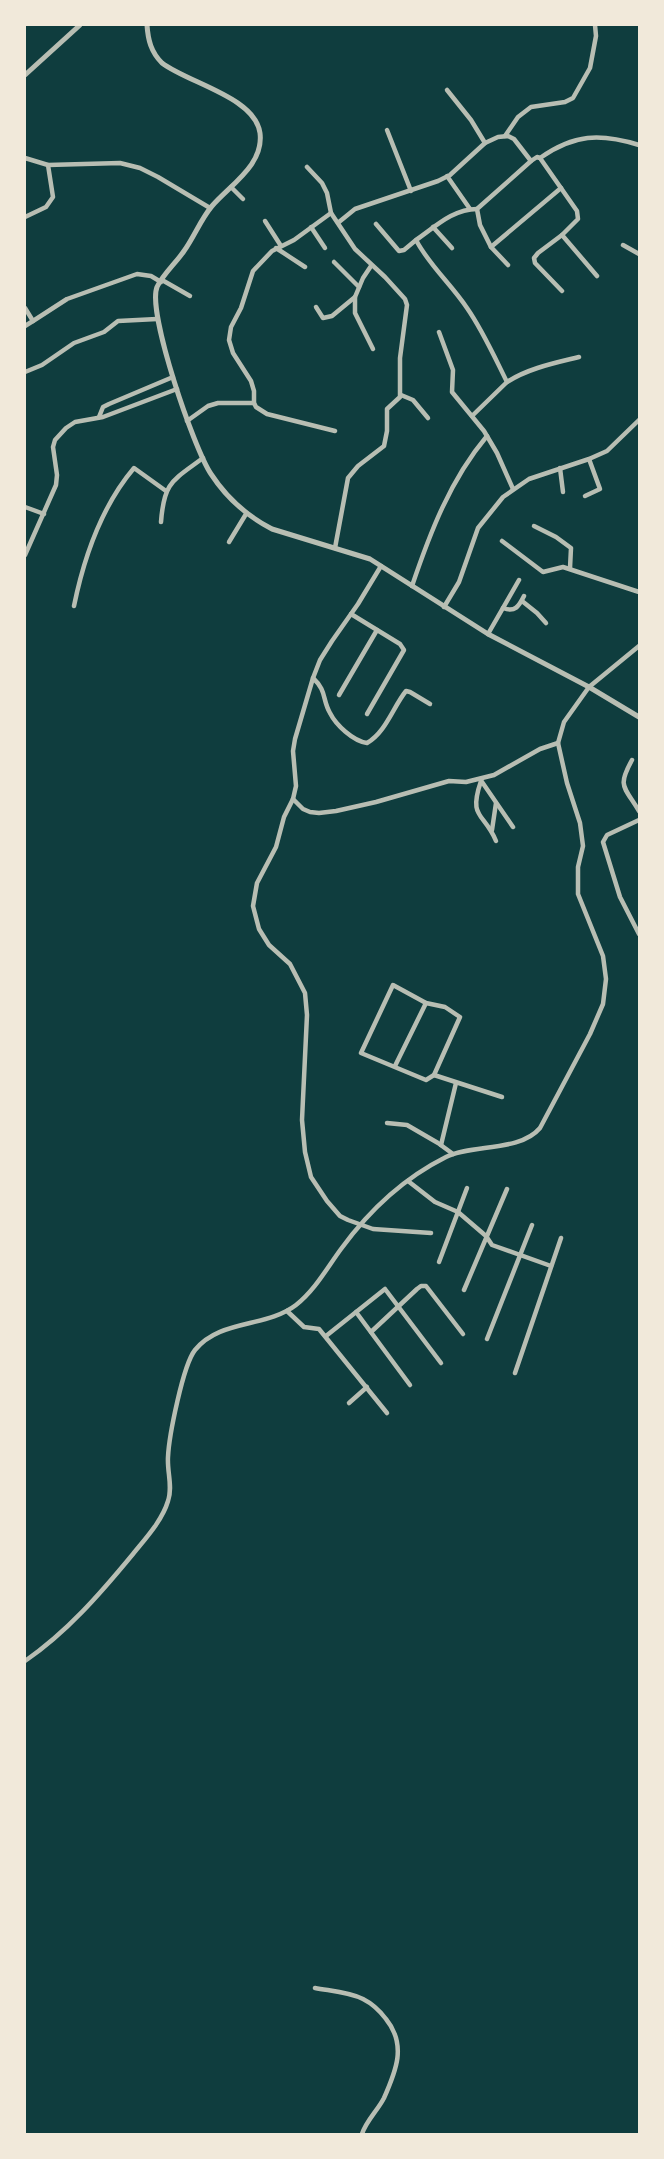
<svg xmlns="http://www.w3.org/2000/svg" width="664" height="2159" font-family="Lato,sans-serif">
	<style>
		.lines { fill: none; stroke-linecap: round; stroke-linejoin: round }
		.minor { stroke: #b8beb3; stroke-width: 4.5 }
		.tertiary { stroke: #b8beb3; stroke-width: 5 }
	</style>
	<rect width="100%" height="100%" fill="#0f3d3e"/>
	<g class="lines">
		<g class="minor">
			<polyline points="447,90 471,120 485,143"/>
			<polyline points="387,130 411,191"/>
			<polyline points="505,136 518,117 531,107 565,102 573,98 590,68 596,36 595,25"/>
			<polyline points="25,158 48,165 120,163 140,168 158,177 210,208"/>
			<path d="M540,158c34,-24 60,-25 99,-13"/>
			<polyline points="307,167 322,183 327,193 331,213 355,249 385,277 405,299 407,305 400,358 400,397 387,409 387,431 384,446 358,466 348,478 335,548"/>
			<polyline points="447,176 470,209"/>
			<polyline points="231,187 243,199"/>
			<polyline points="331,213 294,240 272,251 253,271 241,308 231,327 229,340 233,353 251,381 254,391 254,403 256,407 267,414 335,431"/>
			<polyline points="25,217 46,207 53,197 48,165"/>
			<polyline points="265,221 281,246"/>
			<polyline points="339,222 355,209 438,181 450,175 485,143 498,137 508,136 514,139 531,161 537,157 540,158 577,211 578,219 562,235 597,276"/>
			<path d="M376,224l23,27 5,-1 12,-10c13,25 35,44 51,68 16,23 27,48 40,74l-35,34"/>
			<polyline points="311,227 325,248"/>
			<polyline points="433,227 452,248"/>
			<polyline points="562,235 538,253 534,258 535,263 562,291"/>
			<path d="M416,240c19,-13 37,-31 61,-31"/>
			<polyline points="623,245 639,254"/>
			<polyline points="491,247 480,225 477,209 531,161"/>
			<polyline points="276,248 305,267"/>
			<polyline points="334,262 359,287"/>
			<polyline points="508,265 491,247 561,188"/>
			<polyline points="162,280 190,296"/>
			<polyline points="355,297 355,313 373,349"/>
			<polyline points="316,307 323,318 332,316 355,297 363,278 371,266"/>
			<polyline points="25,308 33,321 25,326"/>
			<polyline points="33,321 67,299 137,274 151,276 161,282"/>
			<polyline points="439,332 453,370 452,392 484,431 497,453 513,489"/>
			<polyline points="25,372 42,365 74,343 104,332 118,321 157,319"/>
			<path d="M507,382c22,-14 48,-19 72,-25"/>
			<polyline points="401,395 413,400 428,418"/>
			<polyline points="99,417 103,407 109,404 173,377"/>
			<polyline points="187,421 208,406 218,403 254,403"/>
			<polyline points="560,468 563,492"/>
			<polyline points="585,496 600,489 589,459"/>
			<polyline points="25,507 44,514"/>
			<path d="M161,522c3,-40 11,-41 42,-64"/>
			<polyline points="534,526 556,537 571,548 570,568"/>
			<polyline points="502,541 543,572 563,567 639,592"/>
			<polyline points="229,542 246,514"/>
			<polyline points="25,555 56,485 57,475 53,447 55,440 66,428 75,422 103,417 177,389"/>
			<polyline points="381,566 358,604 332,641 320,660 313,678 295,739 293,751 296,786 293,799 284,817 276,847 257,883 253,906 259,929 269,945 290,964 305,993 307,1015 302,1120 305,1152 311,1177 327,1201 340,1216 348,1220 373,1229 431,1233"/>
			<path d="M412,586c18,-53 38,-106 75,-150"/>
			<polyline points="522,601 537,613 546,623"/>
			<path d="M74,606c10,-49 27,-99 60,-138l32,23"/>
			<polyline points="444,607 459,582 478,528 503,497 529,479 589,459 607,451 639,420"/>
			<path d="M503,608c12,5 16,-2 21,-12"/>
			<polyline points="351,614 400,644 404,650 367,714"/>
			<polyline points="488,634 519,580"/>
			<path d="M313,678c14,13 9,21 17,35 6,12 23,28 37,30 19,-11 26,-36 39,-52l4,1 20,12"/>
			<polyline points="339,695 377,630"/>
			<path d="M632,760c-15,27 -8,26 7,51"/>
			<polyline points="480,779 513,827"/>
			<path d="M481,781c-13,38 3,31 15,60"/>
			<polyline points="293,799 303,809 310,812 319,813 336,811 376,802 449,781 466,782 494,775 540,749 558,743"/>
			<polyline points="639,820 607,835 603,842 620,897 639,934"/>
			<polyline points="492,830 496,803"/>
			<polygon points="393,985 426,1003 445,1007 460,1017 434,1075 426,1080 361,1053"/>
			<polyline points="395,1066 426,1003"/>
			<polyline points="434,1075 502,1097"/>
			<polyline points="387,1123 407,1125 438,1143 453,1154"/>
			<polyline points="441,1145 456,1083"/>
			<polyline points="408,1181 435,1202 458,1212 486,1236 492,1245 551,1266"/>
			<polyline points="439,1262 467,1188"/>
			<polyline points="464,1290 507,1189"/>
			<polyline points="287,1311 304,1327 319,1329 387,1413"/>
			<polyline points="356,1312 410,1385"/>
			<polyline points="371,1332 417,1289 421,1286 426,1286 463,1334"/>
			<polyline points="326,1336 385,1289 441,1363"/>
			<polyline points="487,1339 532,1225"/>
			<polyline points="515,1373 561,1238"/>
			<polyline points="349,1403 367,1387"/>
			<path d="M25,1661c42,-29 75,-67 108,-107 12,-15 29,-33 35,-53 5,-14 -1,-29 0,-44 1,-21 15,-92 27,-107 25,-31 71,-22 101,-45 19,-15 31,-37 45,-56 27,-37 63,-71 105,-92 26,-13 74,-5 94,-29l50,-94 13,-30 3,-25 -3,-23 -25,-62v-27l5,-21 -3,-23 -13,-40 -9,-40 6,-21 25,-35 50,-41"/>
			<path d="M315,1988c16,3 34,4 48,11 10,5 17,12 23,20 21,26 10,52 -2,79 -6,12 -18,23 -22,36"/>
		</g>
		<g class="tertiary">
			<path d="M147,25c1,15 4,27 15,38 26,20 93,34 98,70 4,32 -30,52 -48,73 -11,13 -18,31 -28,45 -8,12 -21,23 -27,36 -10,25 37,162 54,187 15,23 36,42 61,55l98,30 118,75 101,53 50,30"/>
			<polyline points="25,75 80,25"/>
		</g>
	</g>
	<rect width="664" height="2159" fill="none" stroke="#f1e9da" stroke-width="52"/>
</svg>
